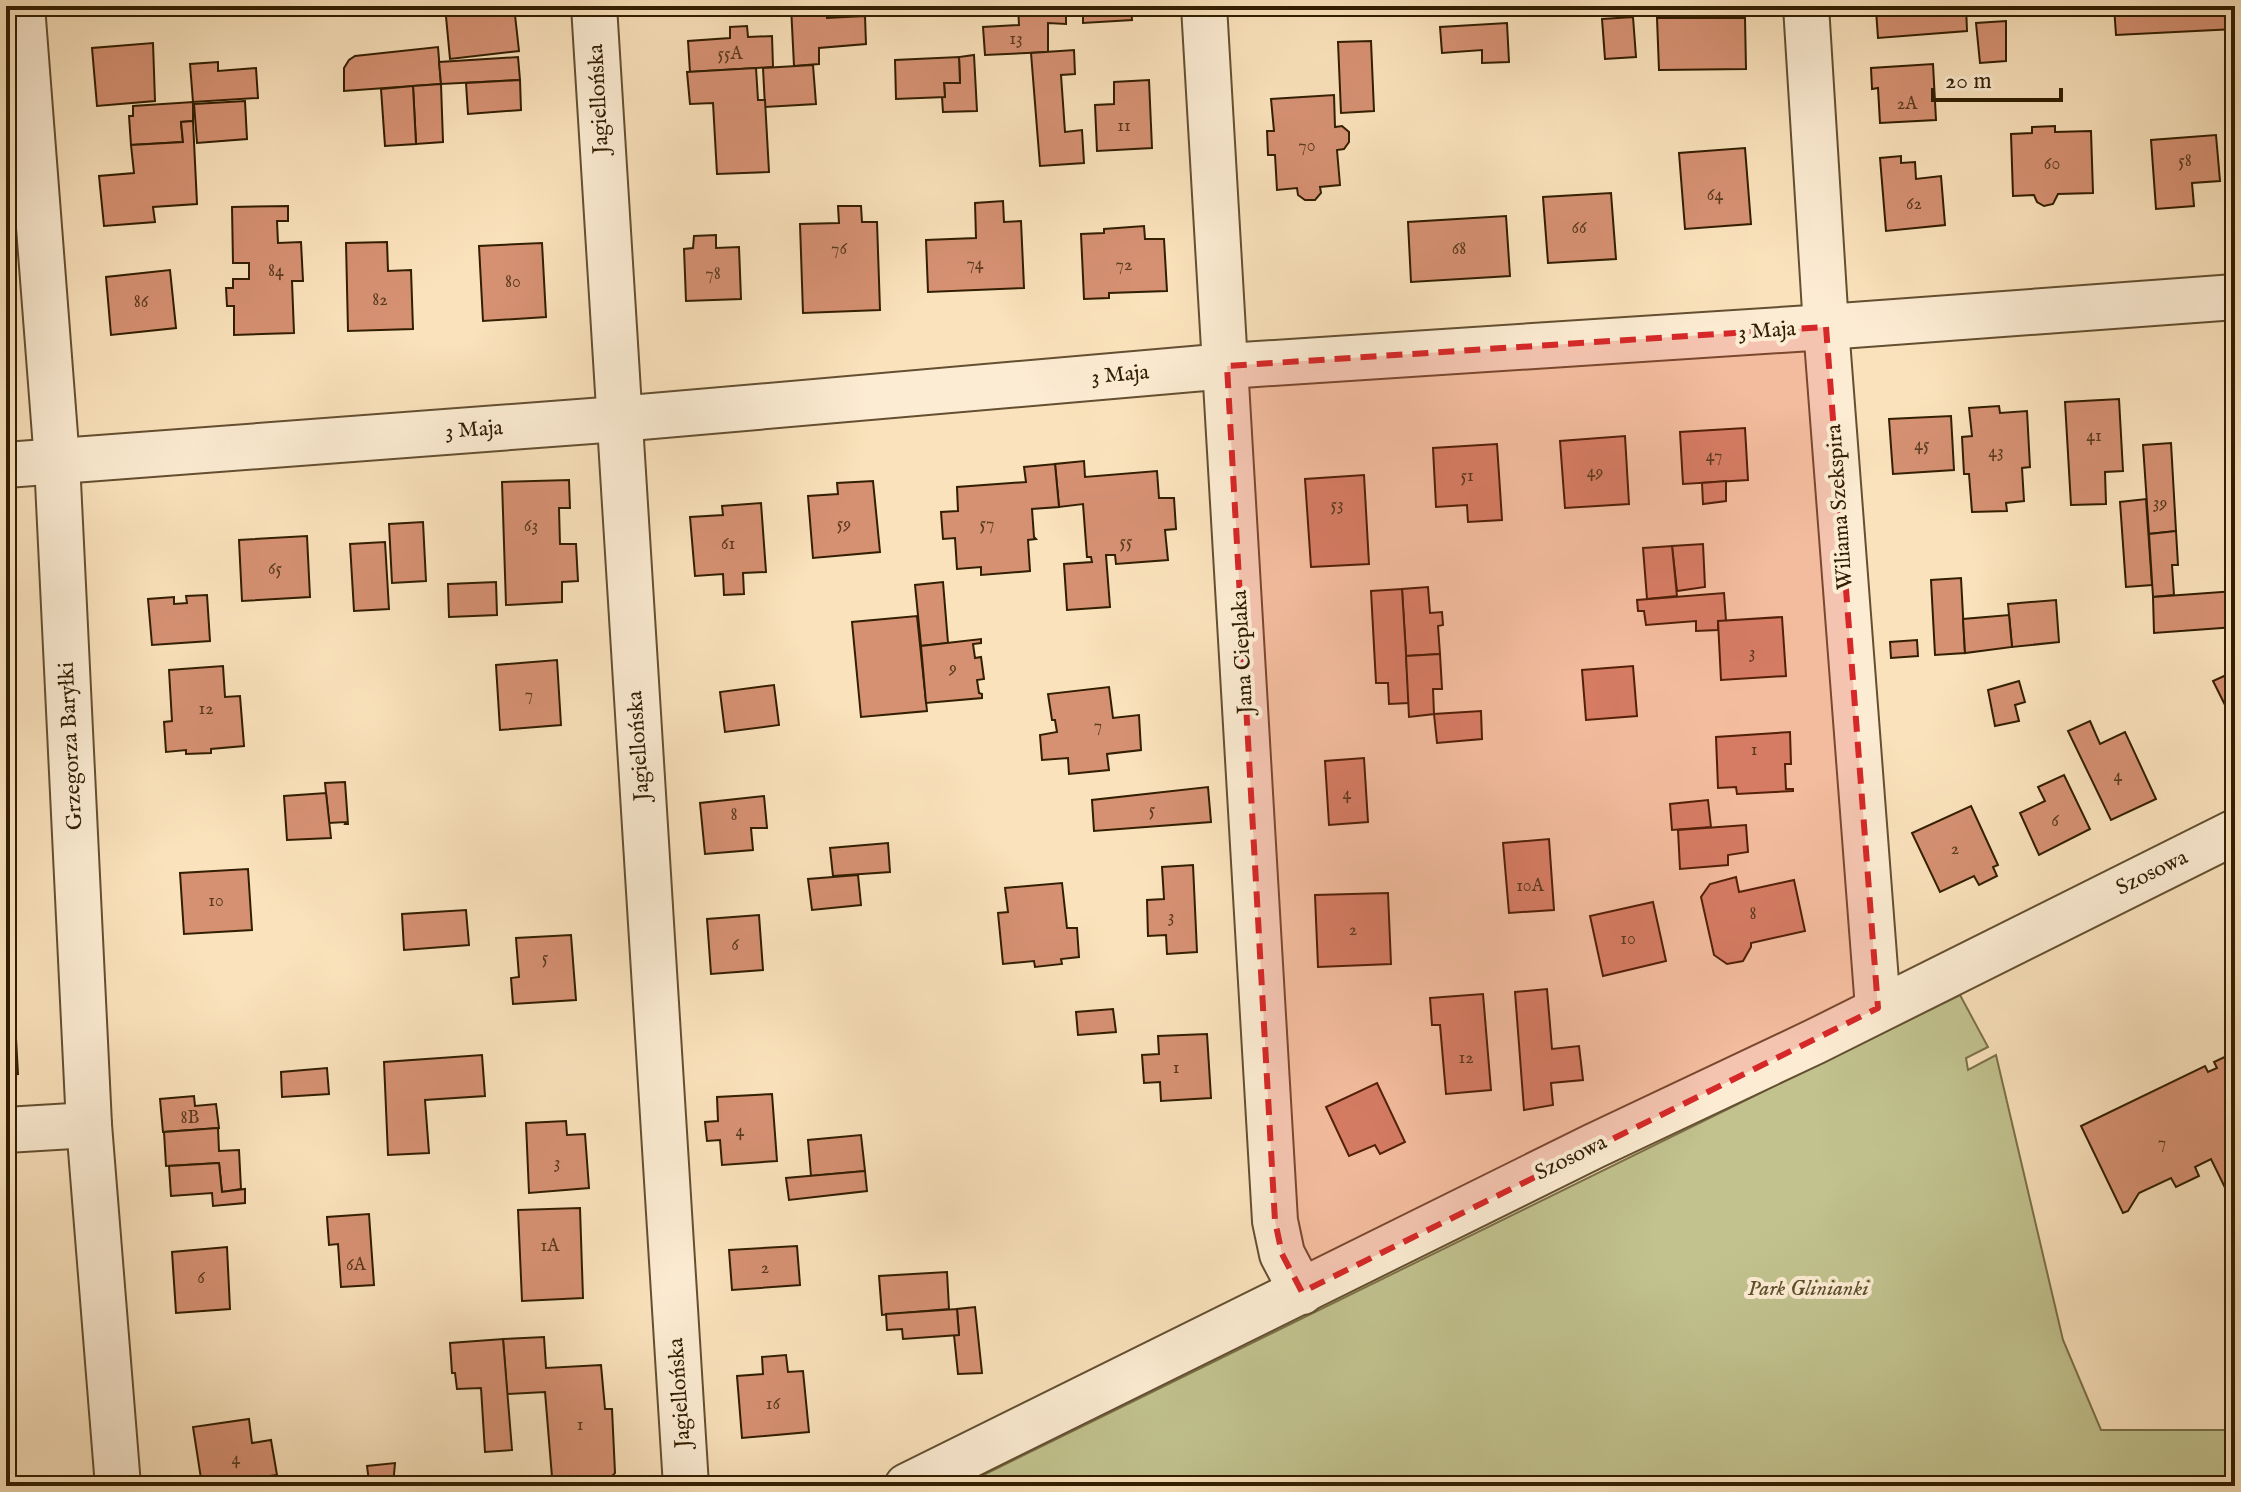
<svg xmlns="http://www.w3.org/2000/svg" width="2241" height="1492" font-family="'IM FELL English',serif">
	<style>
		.green { fill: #c1c28e; stroke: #7a7048; stroke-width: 2 }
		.building { fill: #d69173; stroke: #321e01; stroke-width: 2 }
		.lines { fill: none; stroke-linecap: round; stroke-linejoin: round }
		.minor-casing { stroke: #644f30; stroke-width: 48 }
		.minor { stroke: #fcecd3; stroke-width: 44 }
		.marked { fill: #d62828; fill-opacity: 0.2; stroke: #d62828; stroke-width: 6; stroke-dasharray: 16 10; stroke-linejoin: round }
		.labels { text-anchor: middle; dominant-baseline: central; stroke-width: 8; stroke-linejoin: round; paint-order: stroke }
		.number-label { font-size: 18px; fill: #5b3b1e }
		.street-label { font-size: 22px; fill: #321e01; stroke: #fcecd3 }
		.park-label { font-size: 22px; font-style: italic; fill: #5d4f2b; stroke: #fcecd3 }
	</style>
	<rect width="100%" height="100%" fill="#fae2bc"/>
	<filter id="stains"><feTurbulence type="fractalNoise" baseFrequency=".0025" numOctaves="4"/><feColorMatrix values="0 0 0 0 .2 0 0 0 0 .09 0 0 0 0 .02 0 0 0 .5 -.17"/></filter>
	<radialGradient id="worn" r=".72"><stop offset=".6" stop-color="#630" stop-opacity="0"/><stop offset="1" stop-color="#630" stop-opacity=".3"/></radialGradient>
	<polygon class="green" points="1960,995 1988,1047 1966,1058 1968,1070 1996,1055 2063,1340 2101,1430 2235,1430 2235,1486 961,1486"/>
	<g class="building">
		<polygon points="445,6 514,6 519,51 450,59"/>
		<polygon points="791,6 826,6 827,18 865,16 866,44 819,48 819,64 794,66"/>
		<polygon points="1018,6 1131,6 1132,20 1083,23 1083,15 1066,16 1066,24 1048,23 1048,52 985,55 983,27 1019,25"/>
		<polygon points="1938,6 1966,6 1967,31 1878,38 1876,10"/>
		<polygon points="2114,6 2235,6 2235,29 2116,35"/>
		<polygon points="1633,17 1636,57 1605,59 1602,19"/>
		<polygon points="1657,18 1745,18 1746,69 1659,70"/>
		<polygon points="2006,21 2006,61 1980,63 1976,23"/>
		<polygon points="1507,23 1509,62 1482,63 1482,50 1442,53 1440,27"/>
		<polygon points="747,26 748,37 772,36 773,67 690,72 688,41 730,38 730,27"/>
		<polygon points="1371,41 1374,111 1341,113 1338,42"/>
		<polygon points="153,43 155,101 97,106 92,48"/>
		<polygon points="438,47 441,84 344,91 344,68 349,60 355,56"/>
		<polygon points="1074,50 1075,74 1061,75 1065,132 1082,130 1084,163 1040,166 1031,53"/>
		<polygon points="974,55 977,111 943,112 942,97 945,97 944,83 960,83 959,57"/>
		<polygon points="518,57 520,80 441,84 439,62"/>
		<polygon points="959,57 960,83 944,83 945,97 896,99 895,60"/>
		<polygon points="218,62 218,71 256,68 258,98 193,102 190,64"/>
		<polygon points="1933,64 1936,120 1880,123 1878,88 1872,89 1871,68"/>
		<polygon points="813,65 816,104 765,107 763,68"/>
		<polygon points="756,68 758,100 765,100 769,172 717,174 713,103 690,104 687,72"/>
		<polygon points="520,80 521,110 468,114 466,83"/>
		<polygon points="1149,80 1152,148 1097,151 1095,105 1114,104 1114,82"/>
		<polygon points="441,84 443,142 416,144 413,86"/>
		<polygon points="413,86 416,144 385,146 381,89"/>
		<polygon points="1334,95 1335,127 1342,126 1349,132 1349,142 1344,149 1337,150 1340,185 1320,187 1321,193 1315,200 1305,200 1298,195 1297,188 1277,190 1275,155 1268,155 1267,131 1274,131 1271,99"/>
		<polygon points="245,101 247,139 197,143 194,104"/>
		<polygon points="193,102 193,121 181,122 183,142 131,145 129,116 133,116 133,106"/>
		<polygon points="193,121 197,204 153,207 155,222 104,226 99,176 134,173 131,145 183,142 181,122"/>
		<polygon points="2055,126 2055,132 2091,131 2093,193 2058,194 2053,204 2044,206 2037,202 2034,195 2013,196 2011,134 2032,133 2032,127"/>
		<polygon points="2216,135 2220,181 2192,183 2194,206 2156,209 2151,140"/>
		<polygon points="1745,148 1751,224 1685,229 1679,153"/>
		<polygon points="1901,156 1901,163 1915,162 1916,179 1941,176 1945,225 1886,231 1880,158"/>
		<polygon points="1611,193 1616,259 1548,263 1543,197"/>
		<polygon points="1003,201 1004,222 1021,221 1024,288 928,292 926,240 976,238 975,203"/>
		<polygon points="288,206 288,221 277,221 278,243 301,242 303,281 292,281 294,333 234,335 234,306 227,306 226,288 233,288 233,279 249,279 249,263 233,263 232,207"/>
		<polygon points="838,206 861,206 862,222 877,222 880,310 803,313 800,224 839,223"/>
		<polygon points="1506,216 1510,276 1411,282 1408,222"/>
		<polygon points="1144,226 1145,239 1164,239 1167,291 1109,293 1109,298 1084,299 1081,234 1104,233 1104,229"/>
		<polygon points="716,235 716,248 739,247 741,299 686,301 684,249 693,248 694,236"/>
		<polygon points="387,242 388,271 411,270 413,329 348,331 346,243"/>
		<polygon points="542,243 546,317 483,321 479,246"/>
		<polygon points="170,270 176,328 111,335 106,277"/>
		<polygon points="2119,399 2123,471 2105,472 2106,504 2071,505 2065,402"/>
		<polygon points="1999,406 2000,413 2027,411 2030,467 2022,468 2024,501 2006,503 2007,511 1972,512 1969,474 1964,474 1962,437 1972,436 1969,408"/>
		<polygon points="1951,416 1954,470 1893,474 1889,419"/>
		<polygon points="1745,428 1748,480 1683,484 1680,432"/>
		<polygon points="1625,436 1629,504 1565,508 1560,441"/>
		<polygon points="2171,443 2176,531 2149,534 2143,445"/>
		<polygon points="1497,444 1502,520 1468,522 1467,505 1436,507 1433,448"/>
		<polygon points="1084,461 1085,477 1157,471 1159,498 1174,498 1176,529 1165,530 1168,560 1116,564 1115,555 1106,555 1110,607 1067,610 1064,564 1092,562 1091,557 1087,557 1083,504 1059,507 1055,464"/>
		<polygon points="1055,464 1059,507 1032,509 1034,537 1036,539 1028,540 1030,571 981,575 981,567 957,569 955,538 943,539 941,512 958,511 957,487 1026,482 1024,467"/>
		<polygon points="1364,475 1369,564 1311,567 1305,479"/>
		<polygon points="569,480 570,508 559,508 560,544 576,544 578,581 562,582 562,602 506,605 502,482"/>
		<polygon points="873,481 880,552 813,558 808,496 838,494 837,483"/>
		<polygon points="1726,481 1726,501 1703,504 1702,483"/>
		<polygon points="2146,499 2152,585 2126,587 2120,502"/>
		<polygon points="761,503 766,572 743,573 744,594 724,595 723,574 695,576 690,517 723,515 722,506"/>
		<polygon points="423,522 426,581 392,583 389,524"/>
		<polygon points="2176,531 2178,565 2172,565 2174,595 2153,597 2149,534"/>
		<polygon points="307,536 310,597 242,601 239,540"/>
		<polygon points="385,542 389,609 354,611 350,544"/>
		<polygon points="1703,544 1705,587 1677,591 1672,546"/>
		<polygon points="1672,546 1677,596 1647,599 1643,548"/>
		<polygon points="1961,578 1965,653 1935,655 1931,580"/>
		<polygon points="496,582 497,615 449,617 448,584"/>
		<polygon points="943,582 948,643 921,646 915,585"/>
		<polygon points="1428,587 1430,613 1442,612 1443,625 1438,626 1440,654 1406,656 1402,589"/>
		<polygon points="1402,589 1409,703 1389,704 1388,683 1376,683 1371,591"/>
		<polygon points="2235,591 2235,627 2154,633 2153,597"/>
		<polygon points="1724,593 1726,621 1718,621 1718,630 1696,631 1696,621 1646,625 1644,611 1638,611 1637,600"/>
		<polygon points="207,595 210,641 152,645 148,599 174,597 174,604 187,603 186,596"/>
		<polygon points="2056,600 2059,642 2012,647 2008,604"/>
		<polygon points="2009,615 2012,647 1965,653 1963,619"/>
		<polygon points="917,616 927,711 861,717 852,622"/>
		<polygon points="1782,617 1786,676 1721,680 1718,621"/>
		<polygon points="981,639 981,643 973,644 975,658 981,657 984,679 977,680 979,693 982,694 982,698 926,703 921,646"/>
		<polygon points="1917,640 1918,656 1891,658 1890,642"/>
		<polygon points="1440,654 1442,689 1433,689 1434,714 1409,717 1406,656"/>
		<polygon points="557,660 561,725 500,730 496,665"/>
		<polygon points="223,666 225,697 240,696 244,746 211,749 211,753 186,754 186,750 166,752 164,722 172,721 169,670"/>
		<polygon points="1633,666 1637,716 1586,720 1582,670"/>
		<polygon points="2235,671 2235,725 2213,681"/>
		<polygon points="2019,681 2025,702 2015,705 2019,721 1995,726 1988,690"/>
		<polygon points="774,685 779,725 725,732 720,692"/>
		<polygon points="1109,687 1113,718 1139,715 1141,750 1107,754 1109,770 1069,774 1068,758 1042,760 1040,735 1057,732 1055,720 1052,720 1048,694"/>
		<polygon points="1481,711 1482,739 1437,743 1434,714"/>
		<polygon points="2090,721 2100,744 2125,732 2156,799 2111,820 2068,731"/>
		<polygon points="1790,732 1791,764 1785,764 1786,789 1793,789 1793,791 1737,794 1736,787 1718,788 1716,737"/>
		<polygon points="1364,758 1368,822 1329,825 1325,761"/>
		<polygon points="2064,775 2090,829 2039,855 2020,813 2045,801 2038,787"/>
		<polygon points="345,782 348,824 345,824 346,822 329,823 325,783"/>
		<polygon points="1208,787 1211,822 1094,831 1092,800"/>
		<polygon points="326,793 331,838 287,840 284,796"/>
		<polygon points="764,796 767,828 751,828 753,850 705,854 700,803"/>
		<polygon points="1708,800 1711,827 1672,830 1670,804"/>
		<polygon points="1971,806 1998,865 1993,867 1997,876 1979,885 1974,876 1940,892 1912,833"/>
		<polygon points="1746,825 1748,852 1728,855 1728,865 1680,869 1678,830"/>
		<polygon points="1549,839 1554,910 1509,913 1503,843"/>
		<polygon points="888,843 890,872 833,876 830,848"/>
		<polygon points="1193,865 1197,952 1167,954 1166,935 1148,936 1147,900 1164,899 1162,867"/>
		<polygon points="248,869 252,930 184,934 180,873"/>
		<polygon points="858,875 861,905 812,910 808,879"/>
		<polygon points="1736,877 1739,892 1794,880 1805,931 1751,943 1751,947 1743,961 1727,964 1714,955 1701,897 1710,884"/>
		<polygon points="1062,883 1067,928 1077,928 1079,957 1061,959 1062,964 1035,967 1034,961 1003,964 998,913 1008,912 1005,888"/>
		<polygon points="1388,893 1391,964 1318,967 1315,895"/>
		<polygon points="1653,902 1666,961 1603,976 1590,916"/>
		<polygon points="466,910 469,945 404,950 402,914"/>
		<polygon points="759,915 763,970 711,974 707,919"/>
		<polygon points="571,935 576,1000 513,1004 511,978 519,977 516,938"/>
		<polygon points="1547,989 1552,1049 1579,1046 1583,1080 1551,1083 1553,1105 1524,1110 1515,992"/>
		<polygon points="1483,994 1491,1090 1446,1094 1440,1025 1432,1025 1430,998"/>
		<polygon points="6,1003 14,1003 18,1074 6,1075"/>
		<polygon points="1113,1009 1116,1032 1078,1035 1076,1012"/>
		<polygon points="1207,1034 1211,1098 1161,1101 1160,1082 1144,1083 1142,1055 1159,1054 1158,1036"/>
		<polygon points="2235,1052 2235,1208 2211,1159 2195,1167 2199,1176 2176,1187 2171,1178 2139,1193 2128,1211 2123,1213 2081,1126 2205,1066 2208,1072 2217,1068 2214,1062"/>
		<polygon points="482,1055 485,1096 425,1100 429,1153 388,1155 384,1062"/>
		<polygon points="327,1068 329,1094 282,1097 281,1072"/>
		<polygon points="1377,1083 1405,1142 1380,1154 1375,1145 1349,1156 1326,1107"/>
		<polygon points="772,1094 777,1161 722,1165 720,1140 707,1141 705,1122 718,1121 717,1097"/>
		<polygon points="194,1096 195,1106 216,1104 219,1128 163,1132 160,1099"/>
		<polygon points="566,1121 567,1135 585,1134 589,1188 529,1193 526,1123"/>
		<polygon points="218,1128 219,1151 239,1150 241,1189 222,1192 219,1163 166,1166 164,1132"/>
		<polygon points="861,1135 865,1171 811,1176 808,1140"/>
		<polygon points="219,1163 222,1192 245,1189 245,1203 213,1206 212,1193 171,1196 169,1166"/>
		<polygon points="865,1171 867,1191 789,1200 786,1178"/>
		<polygon points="580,1208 583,1298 522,1301 518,1210"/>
		<polygon points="369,1214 374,1285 341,1287 338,1244 329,1245 327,1217"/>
		<polygon points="797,1246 800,1285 732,1290 729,1250"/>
		<polygon points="227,1247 230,1309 176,1313 172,1252"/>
		<polygon points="947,1272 949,1309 882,1315 879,1276"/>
		<polygon points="975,1307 982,1373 958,1374 954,1335 959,1335 957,1309"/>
		<polygon points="957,1309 959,1335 903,1339 902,1329 887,1330 886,1314"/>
		<polygon points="544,1337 546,1368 601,1365 605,1409 612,1409 615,1473 609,1480 591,1481 588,1478 579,1479 576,1482 558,1484 552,1477 545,1392 507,1394 503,1339"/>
		<polygon points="503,1339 512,1450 485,1452 481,1388 457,1389 455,1373 452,1373 450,1343"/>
		<polygon points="786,1355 788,1372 803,1371 809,1432 742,1438 737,1376 763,1374 762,1357"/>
		<polygon points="8,1418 11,1458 6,1459 6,1419"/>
		<polygon points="249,1419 252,1443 271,1440 277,1475 202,1485 193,1427"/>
		<polygon points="395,1463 393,1486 337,1486 369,1482 367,1466"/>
	</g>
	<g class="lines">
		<g class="minor-casing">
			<g id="minor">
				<polyline points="22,6 57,461 89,1125 118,1486"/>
				<polyline points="594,6 686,1486"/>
				<polyline points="1204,6 1275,1221 1282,1254 1302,1292"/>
				<polyline points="1806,6 1826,327 1878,1008"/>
				<polyline points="6,465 618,419 1227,366 1826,327 2235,297"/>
				<polyline points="6,1130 89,1125"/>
				<polyline points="907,1486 1594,1146 1814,1042 2235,832"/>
			</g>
		</g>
		<use href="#minor" class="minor"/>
	</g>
	<path class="marked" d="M1826,327l52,681 -576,284 -20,-38 -7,-33 -48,-855z"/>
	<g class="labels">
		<g class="number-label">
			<text x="1016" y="39">13</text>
			<text x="730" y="54">55A</text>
			<text x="1907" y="104">2A</text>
			<text x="1124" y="126">11</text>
			<text x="1307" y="146">70</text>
			<text x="2185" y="161">58</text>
			<text x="2052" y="164">60</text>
			<text x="1715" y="195">64</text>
			<text x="1914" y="204">62</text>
			<text x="1579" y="228">66</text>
			<text x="839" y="249">76</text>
			<text x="1459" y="249">68</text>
			<text x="975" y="264">74</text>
			<text x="1124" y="265">72</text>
			<text x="276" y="271">84</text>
			<text x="713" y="274">78</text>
			<text x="513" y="282">80</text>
			<text x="380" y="300">82</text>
			<text x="141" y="302">86</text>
			<text x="2094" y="436">41</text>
			<text x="1922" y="445">45</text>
			<text x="1996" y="452">43</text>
			<text x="1714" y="456">47</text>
			<text x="1595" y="472">49</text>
			<text x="1467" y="476">51</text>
			<text x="2160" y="503">39</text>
			<text x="1337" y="505">53</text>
			<text x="844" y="524">59</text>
			<text x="987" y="524">57</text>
			<text x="531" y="526">63</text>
			<text x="1126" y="542">55</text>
			<text x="728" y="544">61</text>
			<text x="275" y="569">65</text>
			<text x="1752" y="653">3</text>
			<text x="953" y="668">9</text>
			<text x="529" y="695">7</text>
			<text x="206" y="709">12</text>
			<text x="1098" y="726">7</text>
			<text x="1754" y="750">1</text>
			<text x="2118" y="776">4</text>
			<text x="1347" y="794">4</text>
			<text x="1152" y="810">5</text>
			<text x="734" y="815">8</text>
			<text x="2055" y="821">6</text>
			<text x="1955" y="849">2</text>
			<text x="1530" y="886">10A</text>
			<text x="216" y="901">10</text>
			<text x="1753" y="914">8</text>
			<text x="1171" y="917">3</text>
			<text x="1353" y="930">2</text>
			<text x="1628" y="939">10</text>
			<text x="735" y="945">6</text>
			<text x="545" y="958">5</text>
			<text x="1466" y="1058">12</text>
			<text x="1176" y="1068">1</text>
			<text x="190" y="1118">8B</text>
			<text x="740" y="1131">4</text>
			<text x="2162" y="1143">7</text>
			<text x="557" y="1163">3</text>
			<text x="550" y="1246">1A</text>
			<text x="356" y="1265">6A</text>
			<text x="765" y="1268">2</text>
			<text x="201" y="1278">6</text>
			<text x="773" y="1404">16</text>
			<text x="580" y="1425">1</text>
			<text x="236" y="1459">4</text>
		</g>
		<g class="street-label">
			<text transform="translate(599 99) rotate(-93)">Jagiellońska</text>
			<text transform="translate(1767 331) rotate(-4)">3 Maja</text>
			<text transform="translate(1120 375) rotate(-5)">3 Maja</text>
			<text transform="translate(474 430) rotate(-4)">3 Maja</text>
			<text transform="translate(1840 507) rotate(-94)">Wiliama Szekspira</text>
			<text transform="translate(1243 652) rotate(-93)">Jana Cieplaka</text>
			<text transform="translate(71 746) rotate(-93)">Grzegorza Baryłki</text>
			<text transform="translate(639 746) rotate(-94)">Jagiellońska</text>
			<text transform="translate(2152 873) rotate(-26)">Szosowa</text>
			<text transform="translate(1571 1158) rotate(-26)">Szosowa</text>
			<text transform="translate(680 1393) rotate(-94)">Jagiellońska</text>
		</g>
		<g class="park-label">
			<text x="1808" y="1289">Park Glinianki</text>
		</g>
	</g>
	<rect width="2241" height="1492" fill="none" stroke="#fae2bc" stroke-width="32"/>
	<rect x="8" y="8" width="2225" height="1476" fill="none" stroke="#321e01" stroke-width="4"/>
	<rect x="16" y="16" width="2209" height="1460" fill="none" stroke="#321e01" stroke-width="2"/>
	<path d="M1933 88v12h128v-12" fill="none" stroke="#321e01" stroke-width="4"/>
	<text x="1945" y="88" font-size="24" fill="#321e01" stroke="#fcecd3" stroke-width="6" paint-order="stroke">20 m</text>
	<rect width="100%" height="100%" filter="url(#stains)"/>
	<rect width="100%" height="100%" fill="url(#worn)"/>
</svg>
